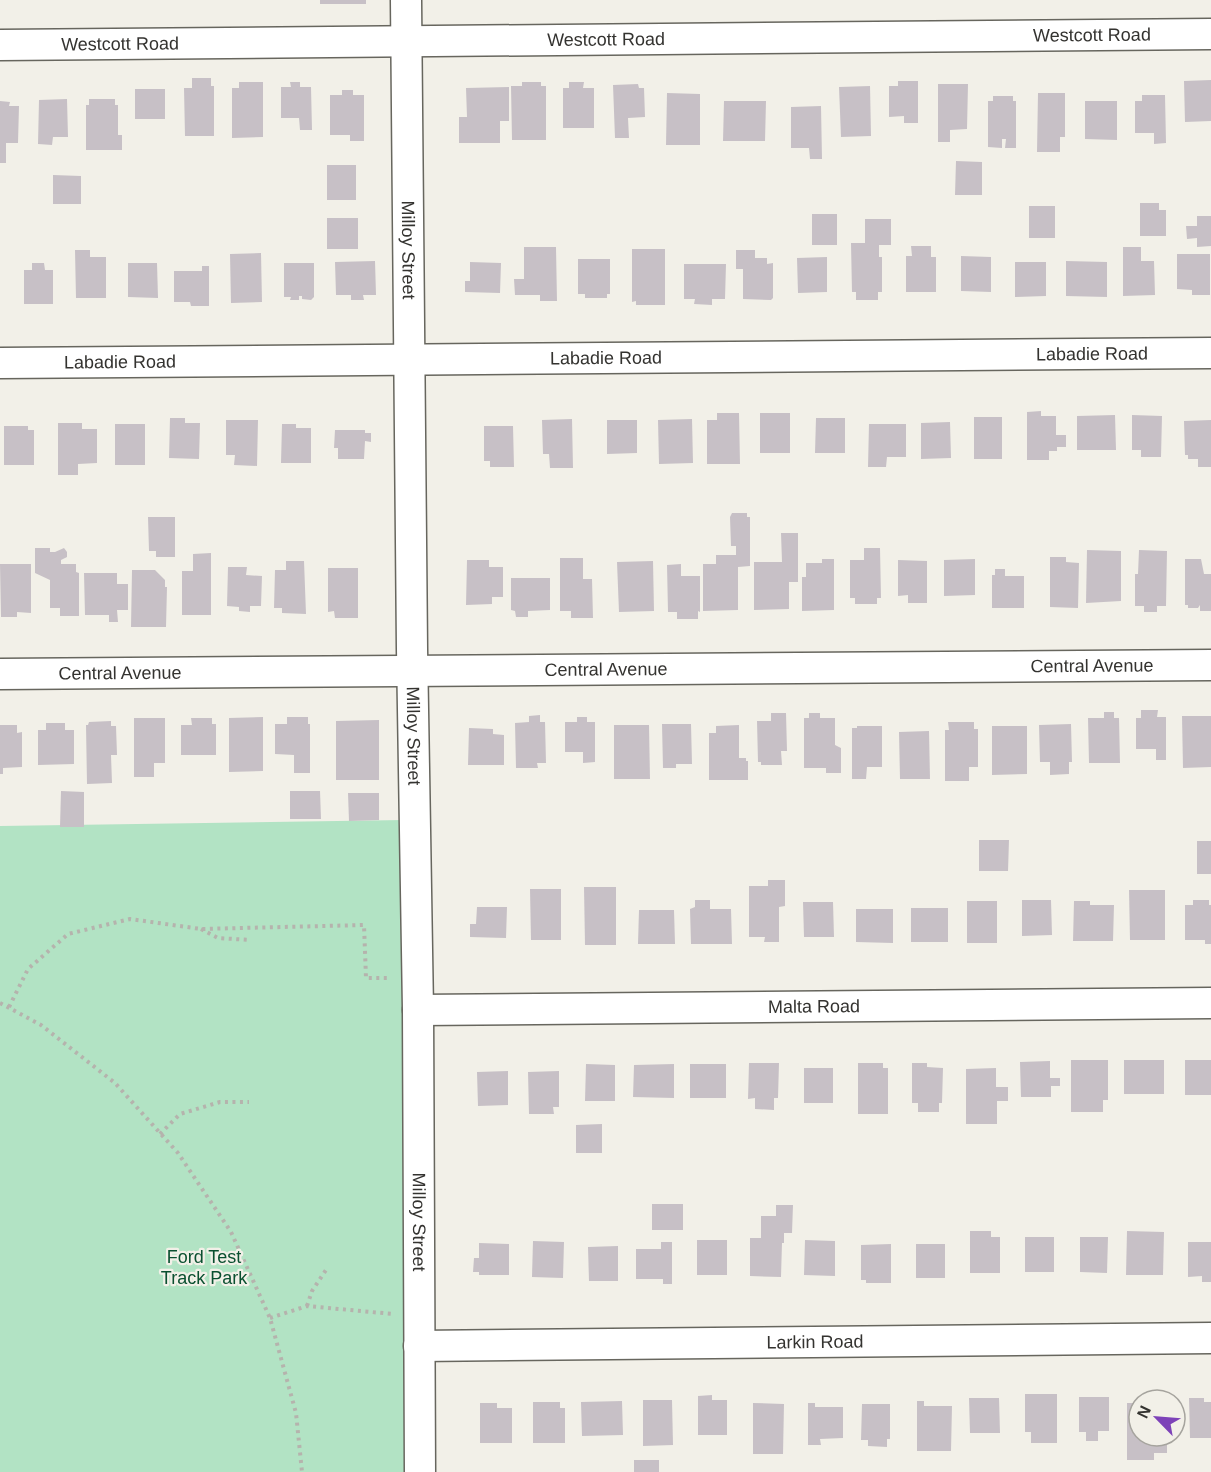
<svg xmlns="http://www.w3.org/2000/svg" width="1211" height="1472" font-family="Arial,sans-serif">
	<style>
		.green { fill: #b2e3c4 }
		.building { fill: #c7c0c6 }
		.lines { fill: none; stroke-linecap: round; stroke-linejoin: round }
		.minor-casing { stroke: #67665e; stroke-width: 33 }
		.path { stroke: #b5b3ad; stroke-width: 4; stroke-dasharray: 3 4.5; stroke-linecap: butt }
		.minor { stroke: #fff; stroke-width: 30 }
		.labels { text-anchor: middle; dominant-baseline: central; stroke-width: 4.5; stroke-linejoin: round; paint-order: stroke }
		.street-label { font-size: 18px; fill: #343330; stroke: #f2f0e8 }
		.park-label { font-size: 18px; fill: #0a5030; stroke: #f2f0e8 }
	</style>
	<rect width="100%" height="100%" fill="#f2f0e8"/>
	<polygon class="green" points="404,820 409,1472 0,1472 0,826"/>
	<g class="building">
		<rect x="320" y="0" width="46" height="4"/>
		<polygon points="192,78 211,78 211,86 214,86 214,136 185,136 184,88 192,88"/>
		<polygon points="1211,80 1211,121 1185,122 1184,81"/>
		<polygon points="898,81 918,81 918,123 904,123 904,116 889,117 889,86 898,86"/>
		<polygon points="239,82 263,82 263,137 232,138 232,88 239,88"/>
		<polygon points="290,82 300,82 300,87 311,87 312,130 300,130 299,118 281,118 281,87 291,87"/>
		<polygon points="522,82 541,82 541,86 546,86 546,140 512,140 511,86 522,86"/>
		<polygon points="569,82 584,82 583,88 594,88 594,128 563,128 563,88 569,88"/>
		<polygon points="638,84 639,88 644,88 645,117 628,118 629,138 615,138 613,85"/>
		<polygon points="938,84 968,84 967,129 950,130 950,142 938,142"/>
		<polygon points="870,86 871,136 841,137 839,87"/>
		<polygon points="509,87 509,121 500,121 500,143 459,143 459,117 467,117 466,88"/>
		<rect x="135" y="89" width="30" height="30"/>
		<polygon points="342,90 353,90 353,95 364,95 364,141 350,141 350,135 330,135 330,95 342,95"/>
		<polygon points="667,93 700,94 700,145 666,145"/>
		<polygon points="1038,93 1065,93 1065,137 1060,137 1060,152 1037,152"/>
		<polygon points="1142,95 1165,95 1166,143 1154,144 1154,133 1135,133 1135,101 1142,101"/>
		<polygon points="993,96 1013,96 1013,101 1016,101 1016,148 1005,148 1006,139 1002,139 1002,148 988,147 988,101 993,101"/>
		<polygon points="67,99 68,137 53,137 52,145 38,144 39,100"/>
		<polygon points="89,99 115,99 115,105 118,105 118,135 122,135 122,150 86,150 86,105 89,105"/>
		<polygon points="0,101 10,102 9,106 19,106 18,143 6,143 6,163 0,163"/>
		<polygon points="724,101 766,101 765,141 723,141"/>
		<polygon points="1085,101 1117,101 1117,140 1085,139"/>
		<polygon points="821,106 822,159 810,159 809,148 791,148 791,107"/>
		<polygon points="956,161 982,162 982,195 955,195"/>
		<rect x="327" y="165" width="29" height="35"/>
		<polygon points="53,175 81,176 81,204 53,204"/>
		<polygon points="1140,203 1159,203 1159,210 1166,210 1166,236 1140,236"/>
		<rect x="1029" y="206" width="26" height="32"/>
		<rect x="812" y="214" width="25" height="31"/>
		<polygon points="1197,216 1211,216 1211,246 1197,247 1197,238 1187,239 1186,226 1197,226"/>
		<rect x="327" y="218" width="31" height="31"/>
		<polygon points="865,219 891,219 891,245 879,245 879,257 882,257 882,292 878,292 878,300 856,300 856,292 852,292 851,243 865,243"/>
		<polygon points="911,246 931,246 931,257 936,257 936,292 906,292 906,256 912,256"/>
		<polygon points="524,247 556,247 557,301 540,301 540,295 515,295 514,279 524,279"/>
		<polygon points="1123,247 1141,247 1141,261 1154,261 1155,295 1123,296"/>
		<polygon points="632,249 665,249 665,305 636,305 636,301 632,302"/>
		<polygon points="75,250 90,250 90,257 106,257 106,298 76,298"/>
		<polygon points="736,250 755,250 755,258 767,258 767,264 773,263 773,298 771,300 743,299 743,269 736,269"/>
		<polygon points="261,253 262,302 231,303 230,254"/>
		<polygon points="1177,254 1210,254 1210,295 1192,295 1192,290 1177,289"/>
		<polygon points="961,256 991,257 991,292 961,291"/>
		<polygon points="827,257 827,292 798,293 797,258"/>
		<polygon points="578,259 610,259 610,294 607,294 607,298 585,298 585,294 578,294"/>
		<polygon points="375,261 376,295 363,295 364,300 351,300 351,295 336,295 335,262"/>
		<polygon points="1066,261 1107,262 1107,297 1066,296"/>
		<polygon points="470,262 501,263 500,293 465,292 465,281 470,281"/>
		<polygon points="1015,262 1046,262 1046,296 1015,297"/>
		<polygon points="32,263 44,263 45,270 53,270 53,304 24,304 24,270 32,270"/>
		<polygon points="128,263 157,263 158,298 128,297"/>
		<polygon points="284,263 314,263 314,297 311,300 302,299 302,296 299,296 299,300 290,300 291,297 284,297"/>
		<polygon points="684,264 726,264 725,299 712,299 712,305 694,304 695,299 684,299"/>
		<polygon points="202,266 209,266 209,306 191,306 190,302 174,302 174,271 202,271"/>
		<polygon points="1041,411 1041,416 1056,416 1056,435 1066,435 1066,447 1057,447 1057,451 1049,451 1049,460 1027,460 1027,412"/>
		<polygon points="717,413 739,413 740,464 707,464 707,420 717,420"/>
		<rect x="760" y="413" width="30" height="40"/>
		<polygon points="1115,415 1116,450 1077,450 1077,416"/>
		<polygon points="1132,415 1162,416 1161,457 1141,457 1141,450 1132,450"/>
		<rect x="974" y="417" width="28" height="42"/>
		<polygon points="170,418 185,418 185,423 200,423 199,459 169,458"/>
		<polygon points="816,418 845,418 845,453 815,453"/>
		<polygon points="572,419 573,468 550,468 549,454 543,454 542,420"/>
		<polygon points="692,419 693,463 659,464 658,420"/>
		<polygon points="226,420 258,420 257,466 234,465 235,455 226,455"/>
		<polygon points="607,420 637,420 637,453 607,454"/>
		<polygon points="1211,420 1211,467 1198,467 1198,459 1188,459 1188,455 1185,455 1184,421"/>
		<polygon points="950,422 951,458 921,459 921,423"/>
		<polygon points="58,423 82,423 82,429 97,429 97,463 78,464 78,475 58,475"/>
		<rect x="115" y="424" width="30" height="41"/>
		<polygon points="282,424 296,424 296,428 311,428 311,463 281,463"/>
		<polygon points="869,424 906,424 906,457 887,457 886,467 868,467"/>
		<polygon points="4,426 28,426 28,430 34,430 34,465 4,465"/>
		<polygon points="484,426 513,426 514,467 490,467 490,461 484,461"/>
		<polygon points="335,430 365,430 365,433 371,433 371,442 365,441 364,459 338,459 338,448 334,448"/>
		<polygon points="732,513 747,513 747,517 750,517 750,566 738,567 738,610 703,611 703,564 716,564 716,555 736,555 736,546 731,546 730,517"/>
		<polygon points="148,517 175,517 175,557 156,557 156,551 149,551"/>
		<polygon points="781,533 798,533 798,582 789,582 789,609 754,610 754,562 782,562"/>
		<polygon points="35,548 50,548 50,552 55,552 64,548 67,552 67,557 61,560 61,564 76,564 76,572 79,573 79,616 60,616 60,608 50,608 50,580 35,573"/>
		<polygon points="864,548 880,548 881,598 877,598 877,604 855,604 855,598 850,598 850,560 864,560"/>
		<polygon points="1087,550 1121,551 1121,601 1086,603"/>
		<polygon points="1139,550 1167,551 1166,606 1157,606 1157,612 1144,612 1144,606 1135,606 1135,574 1138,574"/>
		<polygon points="211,553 211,615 182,615 182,571 193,571 193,554"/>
		<polygon points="1050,557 1066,557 1066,562 1079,563 1078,608 1050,607"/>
		<polygon points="560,558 583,558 583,579 592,579 593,618 571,618 571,611 560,611"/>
		<polygon points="822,559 834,559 834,610 802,611 802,577 806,577 806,563 822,563"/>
		<polygon points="975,559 975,595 944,596 944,560"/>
		<polygon points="1185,559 1201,559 1204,574 1211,574 1211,611 1200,611 1200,605 1198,608 1188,608 1188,605 1185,605"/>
		<polygon points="467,560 489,560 489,567 503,567 503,597 492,597 492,604 466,605"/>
		<polygon points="898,560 927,561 927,603 908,603 908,595 898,596"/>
		<polygon points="286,561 304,561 306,614 282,613 282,608 274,608 275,570 286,570"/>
		<polygon points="653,561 654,611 619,612 617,562"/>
		<polygon points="0,564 31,564 31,613 17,612 17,617 1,617"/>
		<polygon points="681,564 681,576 700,576 700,612 698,611 698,619 677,619 677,612 668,612 667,565"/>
		<polygon points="228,567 247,567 246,575 262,576 261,606 250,606 250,612 239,611 239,607 227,606"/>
		<polygon points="328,568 358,568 358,618 335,618 334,611 328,612"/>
		<polygon points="995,569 1005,569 1005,576 1024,576 1024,608 992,608 992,575 995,575"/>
		<polygon points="132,570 155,570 165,580 165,587 167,587 166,627 131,627"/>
		<polygon points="84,573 117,573 117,584 128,584 128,610 117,610 118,622 109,622 109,615 85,615"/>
		<polygon points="511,578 550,578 550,610 528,611 528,617 516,617 515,611 511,610"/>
		<polygon points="1141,710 1158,710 1157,717 1166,717 1166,760 1156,760 1156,749 1136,749 1136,718 1141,718"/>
		<polygon points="1104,712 1114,712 1114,718 1119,718 1120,763 1089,763 1088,718 1104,718"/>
		<polygon points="771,713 786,713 787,751 781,751 782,765 761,765 761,762 758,762 757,721 771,721"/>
		<polygon points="809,713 820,713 820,718 835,718 835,745 841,748 841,773 826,773 826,768 804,768 804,718 809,718"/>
		<polygon points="540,715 540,722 545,722 546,763 537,763 538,768 516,768 515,723 529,722 529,716"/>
		<polygon points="1182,716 1211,716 1211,767 1183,768"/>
		<polygon points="263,717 263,771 229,772 229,718"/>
		<polygon points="287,717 308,717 308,724 310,724 310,773 294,773 294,755 275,754 275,724 287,724"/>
		<polygon points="577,717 587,717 587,722 595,722 595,762 583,763 583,752 565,752 565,722 577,722"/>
		<polygon points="134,718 165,718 165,763 154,763 154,777 134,777"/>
		<polygon points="191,718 212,718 212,724 216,724 216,755 181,755 181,725 192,725"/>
		<polygon points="379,720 379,780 336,780 336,721"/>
		<polygon points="111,721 111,726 116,726 117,755 111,755 112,783 87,784 86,725 88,725 89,722"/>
		<polygon points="948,722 974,722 974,729 978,729 978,767 969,767 969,781 945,781 945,730 949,730"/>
		<polygon points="46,723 65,723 65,730 74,730 74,764 38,765 38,730 46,730"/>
		<polygon points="662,724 691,724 692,764 676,764 676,768 663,768"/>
		<polygon points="1071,724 1072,762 1069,762 1069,774 1050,775 1050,762 1040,762 1039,725"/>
		<polygon points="0,725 17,725 17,733 22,732 22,767 3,768 3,774 0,774"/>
		<polygon points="614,725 649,725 650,779 614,779"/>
		<polygon points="739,725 739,758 746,758 746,761 748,761 748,780 709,780 709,733 716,733 716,726"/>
		<polygon points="857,726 882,726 882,767 867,767 866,779 852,779 852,728 857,728"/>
		<polygon points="992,726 1027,726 1027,774 992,775"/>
		<polygon points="469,728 493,729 493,734 504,735 504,765 468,765"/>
		<polygon points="929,731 930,779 900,779 899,732"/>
		<polygon points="61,791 84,792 84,827 60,827"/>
		<polygon points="290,791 320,791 321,819 290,819"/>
		<polygon points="348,793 379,793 379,820 349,821"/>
		<polygon points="979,840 1009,840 1008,871 979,871"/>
		<rect x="1197" y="841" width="14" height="33"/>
		<polygon points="768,880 785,880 785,906 779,907 779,942 764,942 765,937 749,937 749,886 768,886"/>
		<polygon points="584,887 616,887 616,945 585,945"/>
		<polygon points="530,889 561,889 561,940 531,940"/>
		<polygon points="1129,890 1165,890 1165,940 1130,940"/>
		<polygon points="695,900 710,900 710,909 731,909 732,944 691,944 690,909 695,907"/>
		<polygon points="1022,900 1051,900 1052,935 1022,936"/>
		<polygon points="1193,900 1209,900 1209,905 1211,905 1211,944 1205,944 1205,940 1185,940 1185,905 1193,905"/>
		<rect x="967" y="901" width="30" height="42"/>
		<polygon points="1074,901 1090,901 1090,905 1114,905 1113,941 1073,941"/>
		<polygon points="803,902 833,902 834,937 804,937"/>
		<polygon points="477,907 507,907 506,938 470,937 470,924 476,924"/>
		<rect x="911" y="908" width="37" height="34"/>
		<polygon points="856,909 893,909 893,943 856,942"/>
		<polygon points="639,910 674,910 675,944 638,944"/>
		<polygon points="1071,1060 1108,1060 1108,1100 1103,1100 1103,1112 1071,1112"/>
		<rect x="1124" y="1060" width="40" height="34"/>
		<rect x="1185" y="1060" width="26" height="35"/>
		<polygon points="1050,1061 1050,1078 1060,1078 1060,1086 1051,1086 1051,1097 1021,1097 1020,1062"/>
		<polygon points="749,1063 779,1063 778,1098 774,1098 774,1110 755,1109 755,1098 748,1099"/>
		<polygon points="858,1063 883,1063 883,1068 888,1068 888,1114 858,1114"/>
		<polygon points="912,1063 927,1063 927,1067 943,1068 942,1103 939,1103 939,1112 918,1112 918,1103 912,1103"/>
		<polygon points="586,1064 615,1065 615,1101 585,1101"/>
		<polygon points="674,1064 674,1098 633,1097 634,1065"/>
		<rect x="690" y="1064" width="36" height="34"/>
		<rect x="804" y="1068" width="29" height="35"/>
		<polygon points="996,1068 996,1087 1008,1087 1008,1101 997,1101 997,1124 966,1124 966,1069"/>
		<polygon points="508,1071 508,1105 478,1106 477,1072"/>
		<polygon points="559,1071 559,1107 553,1107 554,1114 529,1114 528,1072"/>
		<polygon points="602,1124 602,1153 576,1153 576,1125"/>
		<rect x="652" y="1204" width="31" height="26"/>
		<polygon points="776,1205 793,1205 792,1233 784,1233 784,1243 782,1243 781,1277 750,1276 750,1238 761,1238 761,1216 776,1216"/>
		<polygon points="970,1231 991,1231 991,1237 1000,1237 1000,1273 970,1273"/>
		<polygon points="1127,1231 1164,1232 1163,1275 1126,1275"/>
		<rect x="1025" y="1237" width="29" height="35"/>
		<polygon points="1080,1237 1108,1237 1107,1273 1080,1272"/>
		<rect x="697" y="1240" width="30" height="35"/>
		<polygon points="805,1240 835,1241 835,1276 804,1275"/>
		<polygon points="533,1241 564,1242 563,1278 532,1277"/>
		<polygon points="661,1242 672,1242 672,1284 663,1284 663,1279 636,1279 636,1249 661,1249"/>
		<polygon points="1188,1242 1211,1242 1211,1282 1202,1282 1202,1276 1188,1277"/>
		<polygon points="479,1243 509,1244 509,1275 479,1275 479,1272 473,1272 474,1258 479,1258"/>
		<polygon points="891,1244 891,1283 866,1283 866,1280 861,1280 861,1245"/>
		<rect x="916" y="1244" width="29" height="34"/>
		<polygon points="618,1246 618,1281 589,1281 588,1247"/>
		<polygon points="1025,1394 1057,1394 1057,1443 1031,1443 1031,1432 1025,1432"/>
		<polygon points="712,1395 712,1400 727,1400 727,1435 698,1435 698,1396"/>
		<polygon points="1079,1397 1109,1397 1109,1431 1098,1431 1098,1441 1086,1441 1086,1432 1079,1432"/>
		<polygon points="969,1398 999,1398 1000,1433 970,1433"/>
		<polygon points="1189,1398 1204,1398 1204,1402 1211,1402 1211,1438 1190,1438"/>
		<polygon points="643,1400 672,1400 673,1445 643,1446"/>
		<polygon points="622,1401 623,1435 582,1436 581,1402"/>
		<polygon points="917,1401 924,1401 924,1406 952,1406 951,1451 917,1451"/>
		<polygon points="533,1402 560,1402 560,1408 565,1408 565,1443 533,1443"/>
		<polygon points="480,1403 497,1403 497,1408 512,1408 512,1443 480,1443"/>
		<polygon points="753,1403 784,1404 783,1454 753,1454"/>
		<polygon points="808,1403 815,1403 815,1407 843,1407 843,1438 820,1439 821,1445 808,1445"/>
		<polygon points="1127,1403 1139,1403 1139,1436 1167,1436 1167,1453 1154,1453 1154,1460 1127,1460"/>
		<polygon points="862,1404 890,1404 890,1439 887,1439 887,1447 868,1446 868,1440 861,1440"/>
		<rect x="634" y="1460" width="25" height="12"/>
	</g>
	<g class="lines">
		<g class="minor-casing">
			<g id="minor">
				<path id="s1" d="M406,0l6,649 6,361 2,462"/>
				<path id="s2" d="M0,45l1211,-11"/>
				<path id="s3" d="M0,363l1211,-10"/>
				<path id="s4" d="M0,674l1211,-9"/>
				<path id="s5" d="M418,1010l793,-7"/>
				<path id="s6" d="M419,1346l792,-8"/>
			</g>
		</g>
		<g class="path">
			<polyline points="201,929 218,938 250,940"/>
			<polyline points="0,1003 41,1025 115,1083 178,1153 231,1232 270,1318 296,1413 302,1472"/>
			<polyline points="9,1007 28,969 68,934 130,919 201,929 364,925 366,978 391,978"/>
			<polyline points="160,1134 180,1114 220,1102 249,1102"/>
			<polyline points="307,1306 312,1291 328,1267"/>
			<polyline points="270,1318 307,1306 393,1314"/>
		</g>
		<use href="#minor" class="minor"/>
	</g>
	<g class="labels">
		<g class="street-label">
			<text stroke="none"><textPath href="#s2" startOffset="1092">Westcott Road</textPath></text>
			<text stroke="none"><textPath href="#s2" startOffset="606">Westcott Road</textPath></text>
			<text stroke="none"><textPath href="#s2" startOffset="120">Westcott Road</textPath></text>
			<text stroke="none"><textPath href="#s1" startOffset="250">Milloy Street</textPath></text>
			<text stroke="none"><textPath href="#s3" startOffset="1092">Labadie Road</textPath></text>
			<text stroke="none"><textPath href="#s3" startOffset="606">Labadie Road</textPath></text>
			<text stroke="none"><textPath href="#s3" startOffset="120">Labadie Road</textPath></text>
			<text stroke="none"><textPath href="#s4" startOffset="1092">Central Avenue</textPath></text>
			<text stroke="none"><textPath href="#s4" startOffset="606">Central Avenue</textPath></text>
			<text stroke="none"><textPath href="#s4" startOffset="120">Central Avenue</textPath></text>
			<text stroke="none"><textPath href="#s1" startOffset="736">Milloy Street</textPath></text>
			<text stroke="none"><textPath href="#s5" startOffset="396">Malta Road</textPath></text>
			<text stroke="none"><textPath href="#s1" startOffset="1222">Milloy Street</textPath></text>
			<text stroke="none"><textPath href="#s6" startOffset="396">Larkin Road</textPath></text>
		</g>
		<g class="park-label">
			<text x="204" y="1257">Ford Test<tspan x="204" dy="21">Track Park</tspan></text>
		</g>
	</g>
	<g transform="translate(1157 1418) rotate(295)"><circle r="28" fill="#f2f0e8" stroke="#a6a49e" stroke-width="1.5"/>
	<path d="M0-4.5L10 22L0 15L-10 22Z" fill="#7d42b8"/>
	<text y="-9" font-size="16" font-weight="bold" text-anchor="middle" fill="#343330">N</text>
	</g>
</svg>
